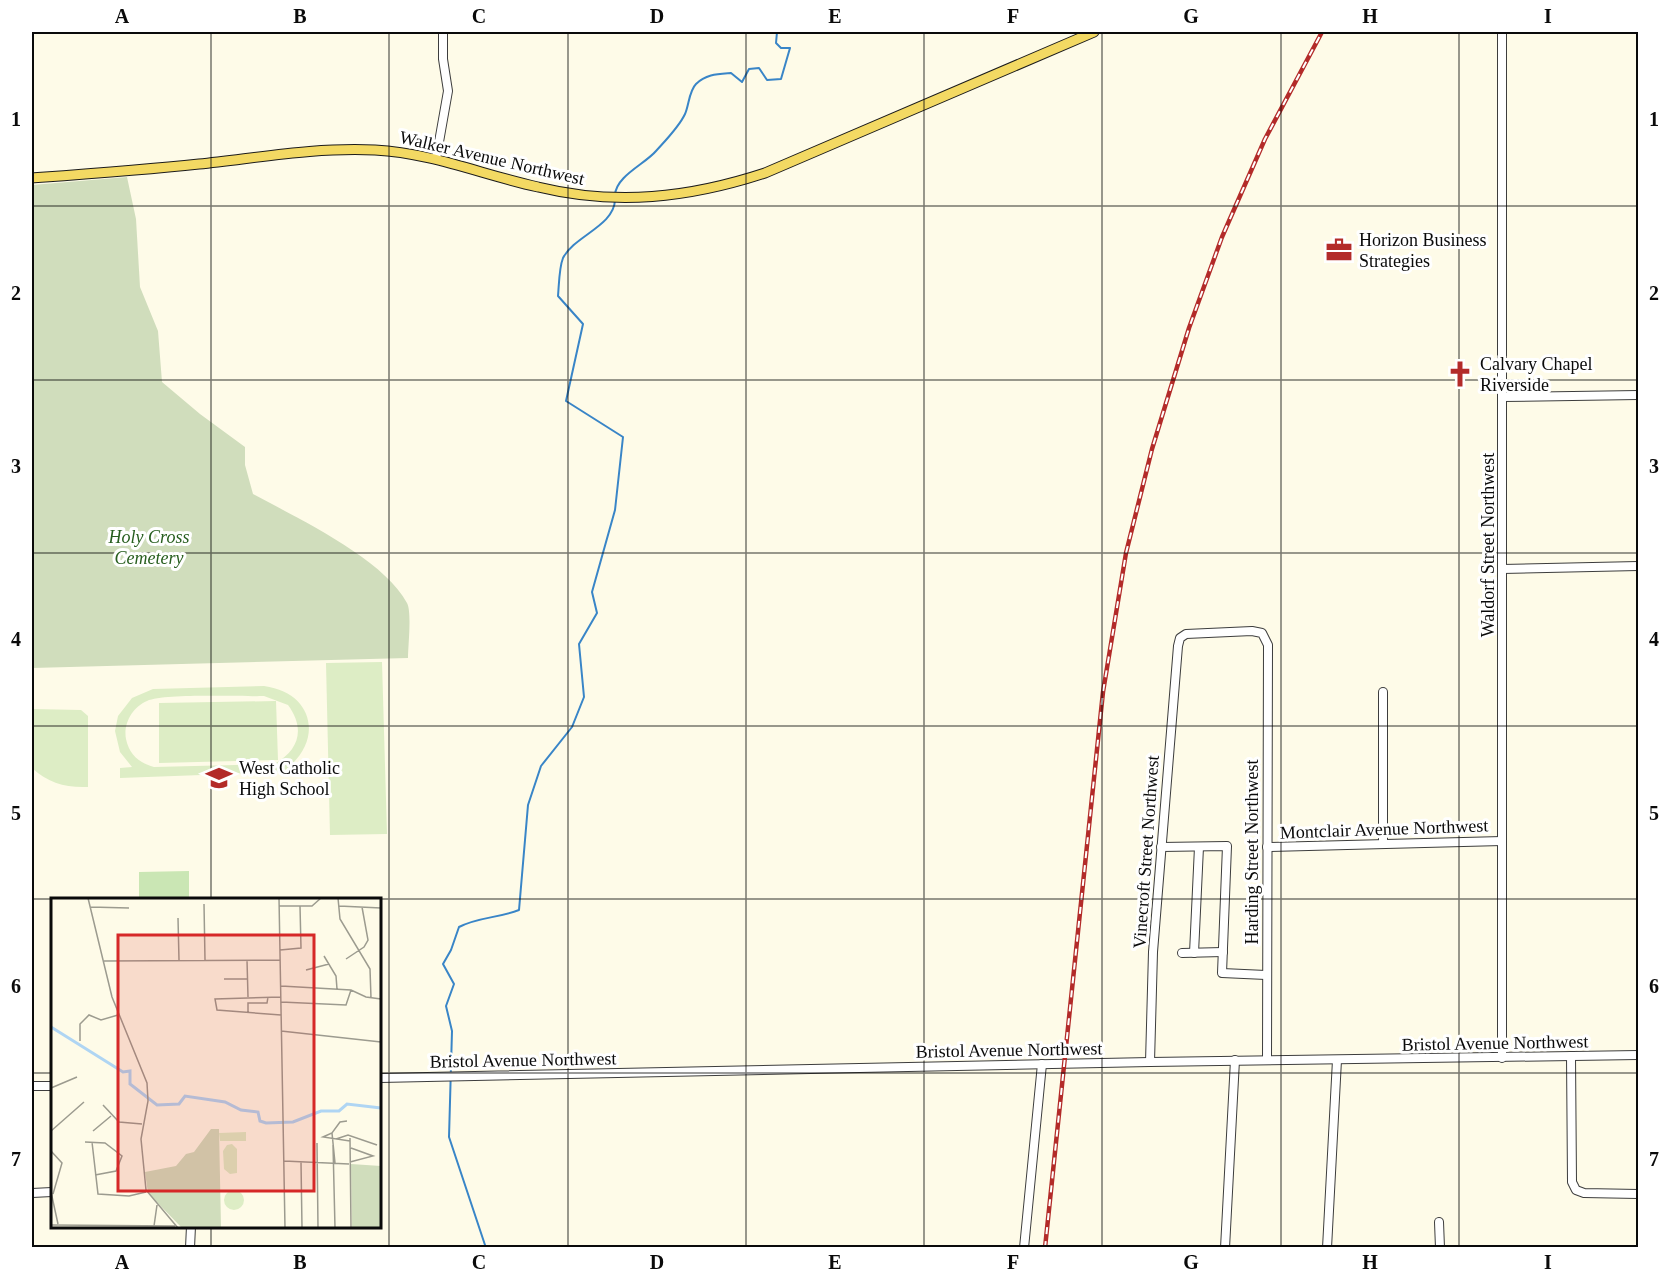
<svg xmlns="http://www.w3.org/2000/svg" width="1670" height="1279" font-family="'Times New Roman',serif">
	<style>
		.green { fill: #cae6b4 }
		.cemetery { fill: #d0ddbc }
		.pitch { fill: #ddedc5; fill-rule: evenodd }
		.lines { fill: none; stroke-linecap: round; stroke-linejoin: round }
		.stream { stroke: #3985c7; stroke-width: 2 }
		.minor-casing { stroke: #3d3d3d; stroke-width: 10 }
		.major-casing { stroke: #1b1b1b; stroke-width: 11 }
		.minor { stroke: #fff; stroke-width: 8 }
		.major { stroke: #f3d963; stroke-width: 9 }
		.rail-casing { stroke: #b32b29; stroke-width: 4.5 }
		.rail { stroke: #fff; stroke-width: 2; stroke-dasharray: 7; stroke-linecap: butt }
		.grid { fill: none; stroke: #0a0a0a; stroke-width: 1.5; stroke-opacity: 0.55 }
		.labels { text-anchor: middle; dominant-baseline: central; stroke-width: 6; stroke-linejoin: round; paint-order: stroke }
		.street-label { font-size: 18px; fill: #0a0a0a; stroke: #fff }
		.poi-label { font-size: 18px; fill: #0a0a0a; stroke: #fff; text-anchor: start }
		.park-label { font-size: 18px; font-style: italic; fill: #275e1e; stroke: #fff }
		.inset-river { fill: none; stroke: #afd5f3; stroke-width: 3 }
		.inset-road { fill: none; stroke: #9c9b8f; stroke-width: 1.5 }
		.view { fill: #d62828; fill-opacity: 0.15; stroke: #d62828; stroke-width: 3 }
		.inset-edge { fill: none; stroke: #0a0a0a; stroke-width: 3 }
		.neatline { fill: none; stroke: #0a0a0a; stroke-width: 2 }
		.grid-label { font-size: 20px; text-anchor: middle; font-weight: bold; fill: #0a0a0a }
	</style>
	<rect width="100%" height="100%" fill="#fefbe8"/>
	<polygon class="green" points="189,871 189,897 139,898 139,872"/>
	<path class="cemetery" d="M127,177l9,42 4,68 18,44 4,51 38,32 45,33v18l8,29c44,24 130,64 154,109 5,9 1,43 1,55l-376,10v-483z"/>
	<g class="pitch">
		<polygon points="382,662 387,834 330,835 326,663"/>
		<path d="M264,686c52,7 60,58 18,86l-162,6v-10l12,-1 -12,-15 -5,-21 3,-15 14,-18 21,-9zM264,696l24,9c17,23 12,45 -14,59l-120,3c-15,-4 -25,-13 -28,-28 -3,-16 7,-32 21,-38 19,-8 93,-4 117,-5z"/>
		<polygon points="276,701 278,760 159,763 159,703"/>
		<path d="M32,709l49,1 7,6v71c-22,1 -40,-4 -56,-19z"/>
	</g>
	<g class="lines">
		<g class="stream">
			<path d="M615,195c1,-19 30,-31 41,-44 9,-10 23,-24 29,-37 4,-9 4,-23 11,-30 10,-10 22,-10 35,-11l11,9 7,-13 10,-1 8,12 14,-1 9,-31h-9l-5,-5 1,-11"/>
			<path d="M486,1248l-37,-111 3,-106 -6,-25 8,-22 -11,-20 8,-14 8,-23c19,-10 40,-9 60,-17l9,-105 13,-39 31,-39 12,-30 -5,-53 18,-31 -5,-21 23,-82 8,-73 -57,-36 17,-77 -25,-28c1,-11 1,-28 5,-38 11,-22 51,-32 52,-58"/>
		</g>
		<g class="minor-casing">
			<g id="minor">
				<polyline points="1502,32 1502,1058"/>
				<polyline points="436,159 448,91 443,59 443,32"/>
				<polyline points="1503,397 1638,395"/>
				<polyline points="1502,569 1638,566"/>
				<polyline points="1383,843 1383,692"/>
				<polyline points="1161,847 1227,846 1222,973 1266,975"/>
				<polyline points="1267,847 1502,841"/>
				<polyline points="1182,953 1223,952"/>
				<polyline points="1194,953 1199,847"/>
				<polyline points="1571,1056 1572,1182 1576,1190 1584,1193 1638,1194"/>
				<polyline points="1150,1062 1153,952 1178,646 1180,638 1186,634 1252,631 1262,633 1268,645 1267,1060"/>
				<polyline points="380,1078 1150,1062 1638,1055"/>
				<polyline points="32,1086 52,1086"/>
				<polyline points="32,1193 52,1192"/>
				<polyline points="1439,1222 1440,1248"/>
				<polyline points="190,1248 191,1226"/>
				<polyline points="1024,1248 1042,1064"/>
				<polyline points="1225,1248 1235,1060"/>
				<polyline points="1327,1248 1337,1060"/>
			</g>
		</g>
		<g class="major-casing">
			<path id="major" d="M32,178c55,-4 111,-8 167,-14 58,-6 117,-17 176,-14 57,3 108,25 163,37 78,19 151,11 227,-14l329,-141"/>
		</g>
		<use href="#minor" class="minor"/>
		<use href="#major" class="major"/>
		<g class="rail-casing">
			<polyline id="rail" points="1045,1248 1103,692 1126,553 1152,449 1189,328 1222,237 1265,139 1322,32"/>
		</g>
		<use href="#rail" class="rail"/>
	</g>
	<path class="grid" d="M211,32v868M389,32v1216M568,32v1216M746,32v1216M924,32v1216M1102,32v1216M1281,32v1216M1459,32v1216M32,206h1606M32,380h1606M32,553h1606M32,726h1606M32,899h1606M32,1073h20M380,1073h1258M211,1226v22"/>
	<defs>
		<g id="office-bare" transform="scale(2.07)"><path d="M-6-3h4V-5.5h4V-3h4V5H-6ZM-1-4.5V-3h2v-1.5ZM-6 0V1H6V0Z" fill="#b32b29" stroke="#fff" stroke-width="2.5" paint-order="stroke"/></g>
		<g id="church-bare" transform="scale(2.07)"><path d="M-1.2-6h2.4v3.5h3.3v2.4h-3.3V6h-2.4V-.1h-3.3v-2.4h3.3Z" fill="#b32b29" stroke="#fff" stroke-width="2.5" paint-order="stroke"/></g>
		<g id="school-bare" transform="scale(2.07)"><path d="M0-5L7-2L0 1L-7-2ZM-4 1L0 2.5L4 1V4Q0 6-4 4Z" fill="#b32b29" stroke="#fff" stroke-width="2.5" paint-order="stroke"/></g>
	</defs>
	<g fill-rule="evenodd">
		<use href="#office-bare" x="1339" y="250"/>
		<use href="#church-bare" x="1460" y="374"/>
		<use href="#school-bare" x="219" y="778"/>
	</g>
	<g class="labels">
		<g class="street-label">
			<text transform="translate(492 158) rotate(13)">Walker Avenue Northwest</text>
			<text transform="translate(1488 545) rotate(-90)">Waldorf Street Northwest</text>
			<text transform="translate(1384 829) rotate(-2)">Montclair Avenue Northwest</text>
			<text transform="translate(1146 852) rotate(-86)">Vinecroft Street Northwest</text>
			<text transform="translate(1252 852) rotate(-90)">Harding Street Northwest</text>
			<text transform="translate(1495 1043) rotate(-1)">Bristol Avenue Northwest</text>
			<text transform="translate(1009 1050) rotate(-1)">Bristol Avenue Northwest</text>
			<text transform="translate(523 1060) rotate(-1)">Bristol Avenue Northwest</text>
		</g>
		<g class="poi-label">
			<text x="1359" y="240">Horizon Business<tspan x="1359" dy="21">Strategies</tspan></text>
			<text x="1480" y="364">Calvary Chapel<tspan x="1480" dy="21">Riverside</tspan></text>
			<text x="239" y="768">West Catholic<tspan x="239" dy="21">High School</tspan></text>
		</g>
		<g class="park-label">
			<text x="149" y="537">Holy Cross<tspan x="149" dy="21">Cemetery</tspan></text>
		</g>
	</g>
	<g transform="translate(51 898)">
		<rect width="330" height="330" fill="#fefbe8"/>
		<path d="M160,231h8l2,98h-40l-33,-34 -3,-21 31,-6 10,-12 8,-2zM300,266l30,2v62h-29z" fill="#d0ddbc"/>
		<path d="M195,234v9h-26l-1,-8zM181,246l5,5v24l-7,1 -6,-5 -1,-18 4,-6zM173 302a10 10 0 1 1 20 0a10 10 0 1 1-20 0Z" fill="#ddedc5"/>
		<path class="inset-river" d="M0,129l72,45 7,-1v13l27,21 22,-1 6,-8 40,6 16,8 17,2 2,9 6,2 27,-1 28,-11h18l8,-7 34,4"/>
		<path class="inset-road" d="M37,0l24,99 35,86 1,18 -7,38 5,51 32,38M228,0l6,330M287,0l2,21 30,50 1,29M153,6l1,56M228,8h33l9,-8M288,8l42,2M39,9l39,1M127,20l1,42M164,37h65M229,52l21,-2 -1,-42M273,58l12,20 1,13M295,61l18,-12 4,-7 -6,-33M196,62l1,37M53,63l176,-1M255,72l23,-6M173,81h23M230,88l70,4 15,7 15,2M230,99l-66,2 2,11 64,5M230,104l65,3 5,-15M197,115v-10h19l1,-6M230,133l100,11M29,143v-17l9,-9 12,5 17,-5M0,190l26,-11M52,207l16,17 23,2M296,223l-7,1 -8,11 -9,4 27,4M0,233l33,-29M42,233l18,-15M281,235l3,30M299,240l1,90M285,241l12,-4 29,10M34,244l20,1 17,13 -6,15 -21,4M41,244l6,52 31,2 17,-4M266,245l1,85M282,247l2,83M0,253l11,12 -9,31M233,263l65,3M250,264l1,66M299,264l23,-6 -22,-8M0,294l7,32M0,327l124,1M103,328l3,-21M188,330h31"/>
		<path class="view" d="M67,37h196v256h-196z"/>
		<rect width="330" height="330" class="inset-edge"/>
	</g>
	<rect width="1670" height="1279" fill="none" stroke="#ffffff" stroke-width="66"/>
	<rect x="33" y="33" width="1604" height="1213" class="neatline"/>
	<g class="grid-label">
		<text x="122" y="23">A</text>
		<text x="300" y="23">B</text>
		<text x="479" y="23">C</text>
		<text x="657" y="23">D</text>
		<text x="835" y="23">E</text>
		<text x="1013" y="23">F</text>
		<text x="1191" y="23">G</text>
		<text x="1370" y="23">H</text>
		<text x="1548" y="23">I</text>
		<text x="16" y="126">1</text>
		<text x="1654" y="126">1</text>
		<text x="16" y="300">2</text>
		<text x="1654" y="300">2</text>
		<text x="16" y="473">3</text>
		<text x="1654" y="473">3</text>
		<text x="16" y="646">4</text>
		<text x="1654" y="646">4</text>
		<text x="16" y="820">5</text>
		<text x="1654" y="820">5</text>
		<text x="16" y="993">6</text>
		<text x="1654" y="993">6</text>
		<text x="16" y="1166">7</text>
		<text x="1654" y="1166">7</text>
		<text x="122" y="1269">A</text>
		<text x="300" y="1269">B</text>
		<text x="479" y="1269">C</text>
		<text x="657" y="1269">D</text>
		<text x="835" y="1269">E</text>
		<text x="1013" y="1269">F</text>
		<text x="1191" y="1269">G</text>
		<text x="1370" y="1269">H</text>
		<text x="1548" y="1269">I</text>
	</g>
</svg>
